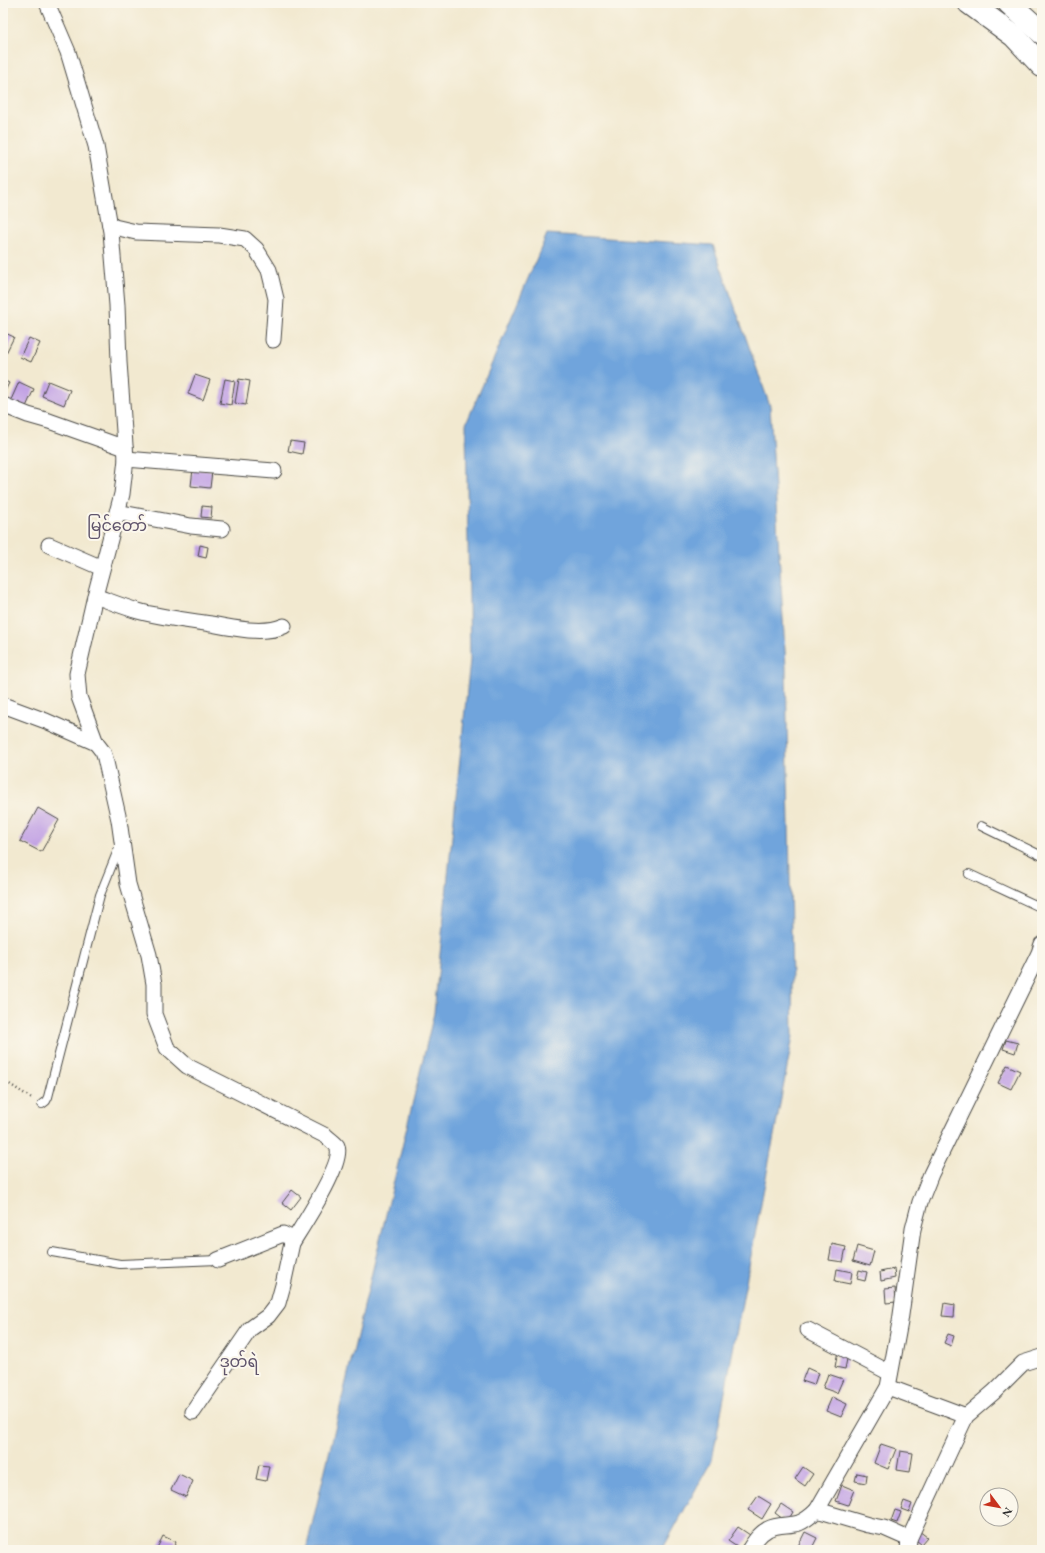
<svg xmlns="http://www.w3.org/2000/svg" width="1045" height="1553" font-family="'EB Garamond','Noto Sans Myanmar',serif">
	<style>
		.water { fill: #6fa4dc; stroke: #4d6884 }
		.building { fill: #c2a3e4 }
		.lines { fill: none; stroke-linecap: round; stroke-linejoin: round }
		.lane-casing { stroke: #494844; stroke-width: 10 }
		.street-casing { stroke: #494844; stroke-width: 17 }
		.primary-casing { stroke: #494844; stroke-width: 24 }
		.path { stroke: #494844; stroke-width: 2.5; stroke-dasharray: 1 3; stroke-linecap: butt }
		.lane { stroke: #fff; stroke-width: 8 }
		.street { stroke: #fff; stroke-width: 15 }
		.primary { stroke: #fff; stroke-width: 22 }
		.labels { text-anchor: middle; dominant-baseline: central; stroke-width: 4; stroke-linejoin: round; paint-order: stroke }
		.quarter-label { font-size: 16px; fill: #60556c; stroke: #fbf7ec }
	</style>
	<rect width="100%" height="100%" fill="#fbf7ec"/>
	<filter id="ink" filterUnits="userSpaceOnUse"><feTurbulence type="fractalNoise" baseFrequency=".025" numOctaves="2"/><feDisplacementMap in="SourceGraphic" scale="8" xChannelSelector="R" yChannelSelector="G"/><feConvolveMatrix kernelMatrix="1 2 1 2 8 2 1 2 1" color-interpolation-filters="sRGB"/></filter>
	<filter id="wash" filterUnits="userSpaceOnUse"><feTurbulence type="fractalNoise" baseFrequency=".012" numOctaves="4" result="noise"/><feDisplacementMap in="SourceGraphic" scale="16" xChannelSelector="R" yChannelSelector="G"/><feGaussianBlur stdDeviation="0.9" result="paint"/><feColorMatrix in="noise" values="0 0 0 0 0 0 0 0 0 0 0 0 0 0 0 0 0 1.4 0 .05"/><feComposite in="paint" operator="in"/></filter>
	<g filter="url(#wash)">
		<rect width="100%" height="100%" fill="#f2e9d0"/>
		<polygon class="water" points="547,234 713,245 770,406 786,667 793,1036 712,1460 662,1550 306,1550 434,1013 470,660 466,424"/>
		<g id="blocks">
			<g class="building">
				<polygon points="3,332 14,337 6,353 3,351"/>
				<polygon points="29,338 40,343 31,362 20,357"/>
				<polygon points="195,375 210,380 203,400 188,394"/>
				<polygon points="225,379 235,381 231,405 220,403"/>
				<polygon points="239,379 250,381 246,405 235,403"/>
				<polygon points="3,380 9,383 3,395"/>
				<polygon points="48,381 70,390 64,405 42,396"/>
				<polygon points="19,382 34,389 25,409 10,402"/>
				<polygon points="290,441 304,443 302,454 288,451"/>
				<polygon points="193,469 212,471 210,488 191,486"/>
				<polygon points="202,506 212,507 211,518 201,517"/>
				<polygon points="200,545 208,547 206,558 198,556"/>
				<polygon points="38,808 59,820 41,852 20,841"/>
				<polygon points="1006,1040 1018,1043 1015,1053 1003,1049"/>
				<polygon points="1007,1065 1020,1071 1011,1089 998,1083"/>
				<polygon points="292,1190 301,1197 291,1210 282,1203"/>
				<polygon points="832,1244 846,1247 843,1262 829,1260"/>
				<polygon points="857,1246 874,1251 870,1266 853,1261"/>
				<polygon points="837,1269 852,1272 850,1284 835,1281"/>
				<polygon points="894,1269 895,1278 881,1281 880,1272"/>
				<polygon points="859,1270 867,1272 865,1281 857,1279"/>
				<polygon points="895,1288 896,1302 886,1303 885,1289"/>
				<polygon points="944,1303 955,1305 954,1317 942,1316"/>
				<polygon points="948,1334 954,1336 951,1346 944,1343"/>
				<polygon points="838,1351 848,1354 845,1369 835,1367"/>
				<polygon points="807,1368 818,1373 814,1385 802,1381"/>
				<polygon points="828,1374 843,1379 837,1393 823,1388"/>
				<polygon points="832,1397 847,1404 841,1417 826,1411"/>
				<polygon points="881,1444 896,1449 888,1469 874,1463"/>
				<polygon points="900,1451 913,1453 910,1472 897,1470"/>
				<polygon points="259,1465 269,1466 266,1481 256,1479"/>
				<polygon points="803,1467 813,1474 805,1486 795,1479"/>
				<polygon points="857,1473 867,1475 866,1483 855,1481"/>
				<polygon points="179,1474 193,1481 186,1497 171,1490"/>
				<polygon points="842,1485 854,1490 848,1505 836,1501"/>
				<polygon points="758,1496 771,1504 762,1519 748,1510"/>
				<polygon points="904,1501 912,1504 909,1512 901,1509"/>
				<polygon points="781,1504 793,1512 787,1522 775,1513"/>
				<polygon points="895,1510 901,1512 897,1523 891,1521"/>
				<polygon points="738,1527 750,1535 740,1549 728,1541"/>
				<polygon points="919,1531 927,1537 921,1544 913,1538"/>
				<polygon points="805,1532 817,1538 811,1550 801,1550 797,1548"/>
				<polygon points="163,1536 176,1542 172,1550 156,1550"/>
			</g>
		</g>
	</g>
	<g filter="url(#ink)">
		<use href="#blocks" fill-opacity="0" stroke="#494844" stroke-width="1"/>
		<g class="lines">
			<g class="lane-casing">
				<g id="lane">
					<polyline points="981,826 1042,856"/>
					<polyline points="969,874 1042,908"/>
					<polyline points="42,1104 46,1101 48,1097 100,895 120,845"/>
					<polyline points="52,1252 120,1264 218,1260"/>
				</g>
			</g>
			<g class="street-casing">
				<g id="street">
					<path d="M47,3l21,49 28,94 15,86 6,73 2,57 7,97 -4,35 -27,102 -18,78 2,23 17,46 7,9 2,6 14,62 9,64 21,71 5,29v30l13,34 20,18 139,70c3,3 9,7 11,10 8,16 -36,82 -45,97l-3,-6 -6,-3 -65,26"/>
					<polyline points="110,226 136,232 219,235 245,239 256,249 269,270 276,299 273,340"/>
					<polyline points="3,405 28,415 49,421 125,448"/>
					<polyline points="126,459 274,471"/>
					<polyline points="117,512 191,526 222,529"/>
					<polyline points="49,545 102,568"/>
					<path d="M95,596c14,5 29,11 43,15 25,7 49,9 73,13 20,4 54,11 73,2"/>
					<polyline points="3,705 46,721 96,743"/>
					<polyline points="808,1330 890,1373"/>
					<polyline points="888,1387 966,1416"/>
					<polyline points="193,1412 250,1329 268,1316 278,1303 283,1285 292,1243"/>
					<polyline points="817,1510 868,1525 884,1528 909,1539"/>
					<path d="M749,1550c5,-8 10,-16 19,-21 10,-5 21,-3 31,-6 7,-3 13,-8 18,-13l71,-123 12,-65 13,-93 7,-27 11,-28 108,-221 3,-9"/>
					<polyline points="908,1550 909,1539 966,1416 994,1392 1023,1363 1042,1357"/>
				</g>
			</g>
			<g class="primary-casing">
				<g id="primary">
					<polyline points="969,3 1014,36 1042,66"/>
					<polyline points="1009,3 1042,33"/>
				</g>
			</g>
			<polyline class="path" points="3,1080 33,1099"/>
			<use href="#lane" class="lane"/>
			<use href="#street" class="street"/>
			<use href="#primary" class="primary"/>
		</g>
	</g>
	<g class="labels">
		<g class="quarter-label">
			<text x="117" y="525">မြင်တော်</text>
			<text x="239" y="1361">ဒုတ်ရဲ</text>
		</g>
	</g>
	<rect width="1045" height="1553" fill="none" stroke="#fbf7ec" stroke-width="16"/>
	<g transform="translate(999 1507) rotate(122)"><circle r="19" fill="#fbf7ec" stroke="#a8a59f"/>
	<path d="M0-3L7 15L0 10L-7 15Z" fill="#c8321e"/>
	<text y="-6" font-size="11" font-weight="bold" text-anchor="middle" fill="#2b2b2b">N</text>
	</g>
</svg>
